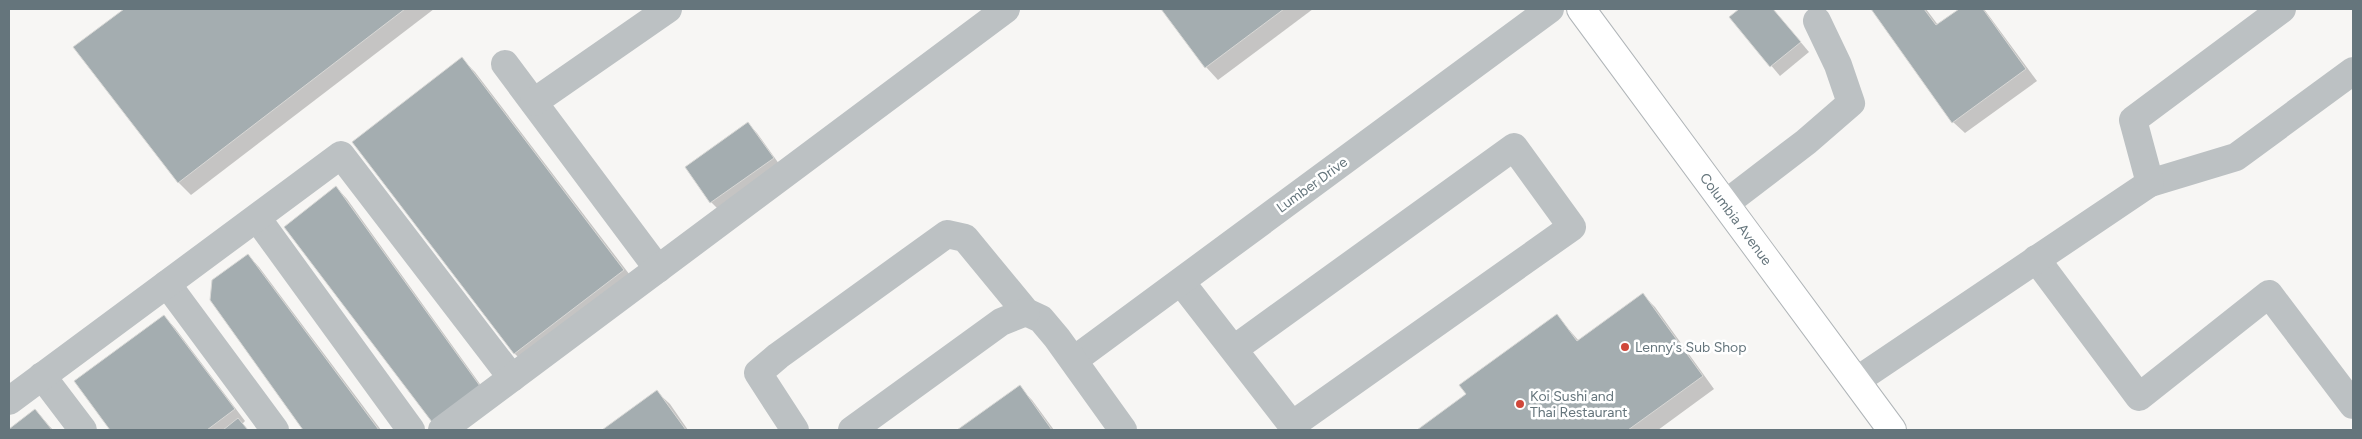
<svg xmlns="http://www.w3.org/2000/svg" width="2362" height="439" font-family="Figtree,sans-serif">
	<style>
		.shadow { fill: #0003 }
		.building { fill: #a4adb0; stroke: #d8d8d6 }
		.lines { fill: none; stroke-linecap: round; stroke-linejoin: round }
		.major-casing { stroke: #b0b5b8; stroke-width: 30 }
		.minor { stroke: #bcc1c3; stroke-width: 28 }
		.major { stroke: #fff; stroke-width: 28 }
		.poi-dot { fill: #d0473a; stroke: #fff; stroke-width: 2 }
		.labels { text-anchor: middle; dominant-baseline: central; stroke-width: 5; stroke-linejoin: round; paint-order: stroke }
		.street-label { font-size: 14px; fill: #65757c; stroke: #fff }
		.poi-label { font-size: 14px; fill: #65757c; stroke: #fff; text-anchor: start }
	</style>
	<rect width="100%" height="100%" fill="#f7f6f4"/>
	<g class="shadow">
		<polygon points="126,9 434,9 191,195 178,182 75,47"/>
		<polygon points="1162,9 1313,9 1218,80 1206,67"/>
		<polygon points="1741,9 1773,9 1809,52 1780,76 1730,17"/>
		<polygon points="1873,9 1926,9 1938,25 1961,9 1984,9 2037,81 1965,133 1953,122"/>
		<polygon points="462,59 475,72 636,283 528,366 515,354 354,142"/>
		<polygon points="748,124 757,133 782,168 720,211 711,202"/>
		<polygon points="336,187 347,199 490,398 447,430"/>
		<polygon points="248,255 259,267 381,430 305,430 211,300"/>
		<polygon points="1643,295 1655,307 1714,389 1658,430 1419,430 1468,394 1557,316 1579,341"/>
		<polygon points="164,316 175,328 245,421 242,424 248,430 112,430 76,382"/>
		<polygon points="1019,387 1032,400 1054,430 960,430"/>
		<polygon points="657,392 670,404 688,430 604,430"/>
		<polygon points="35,410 53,430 9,430"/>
	</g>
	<g class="building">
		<polygon points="124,9 405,9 178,183 73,47"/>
		<polygon points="1161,9 1284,9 1205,68"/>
		<polygon points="1739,9 1773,9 1801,42 1770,67 1729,17"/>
		<polygon points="1871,9 1924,9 1936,25 1959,9 1983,9 2026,69 1952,123"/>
		<polygon points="462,57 624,270 514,354 352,142"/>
		<polygon points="748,122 774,158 710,203 685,167"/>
		<polygon points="336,186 480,386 432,422 284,227"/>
		<polygon points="248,254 379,430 303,430 210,300 212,280"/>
		<polygon points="1643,293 1703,376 1628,430 1417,430 1466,394 1459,385 1557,314 1577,341"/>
		<polygon points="164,315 235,409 207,430 110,430 74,381"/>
		<polygon points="1020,385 1052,430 957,430"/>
		<polygon points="657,390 686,430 602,430"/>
		<polygon points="35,409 52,430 9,430 9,429"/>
		<polygon points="238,418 248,430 223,430"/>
	</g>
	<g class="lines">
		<g class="major-casing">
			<g id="major">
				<path id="s1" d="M1581,9l311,421"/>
			</g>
		</g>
		<g class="minor">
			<polyline points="505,64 658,269"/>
			<polyline points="534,102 668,9"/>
			<polyline points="2150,183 2236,157 2353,71"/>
			<polyline points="1725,204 1806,142 1851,103 1838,65 1817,21"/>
			<polyline points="257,218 411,430"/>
			<polyline points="2036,259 2139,397 2269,294 2353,405"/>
			<polyline points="1181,282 1292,425 1572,227 1514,147 1234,349"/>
			<polyline points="167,284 275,430"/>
			<polyline points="1074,360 1550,9"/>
			<polyline points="42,376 83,430"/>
			<polyline points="1856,381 2150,183 2133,120 2282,9"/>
			<polyline points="9,401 341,155 512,378"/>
			<polyline points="442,430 1006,9"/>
			<polyline points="795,430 758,373 778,356 947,234 965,238 1026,312 1041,319 1057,338 1123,430"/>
			<polyline points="852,430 1001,322 1026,312"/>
		</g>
		<use href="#major" class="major"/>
	</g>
	<g class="poi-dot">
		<circle cx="1625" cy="347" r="5"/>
		<circle cx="1520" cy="404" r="5"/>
	</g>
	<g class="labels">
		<g class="street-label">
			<text transform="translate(1312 185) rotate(-36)">Lumber Drive</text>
			<text stroke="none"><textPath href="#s1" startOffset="261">Columbia Avenue</textPath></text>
		</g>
		<g class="poi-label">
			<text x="1635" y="347">Lenny's Sub Shop</text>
			<text x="1530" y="396">Koi Sushi and<tspan x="1530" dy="16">Thai Restaurant</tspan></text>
		</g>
	</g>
	<rect width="2362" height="439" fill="none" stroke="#65757c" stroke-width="20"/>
</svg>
